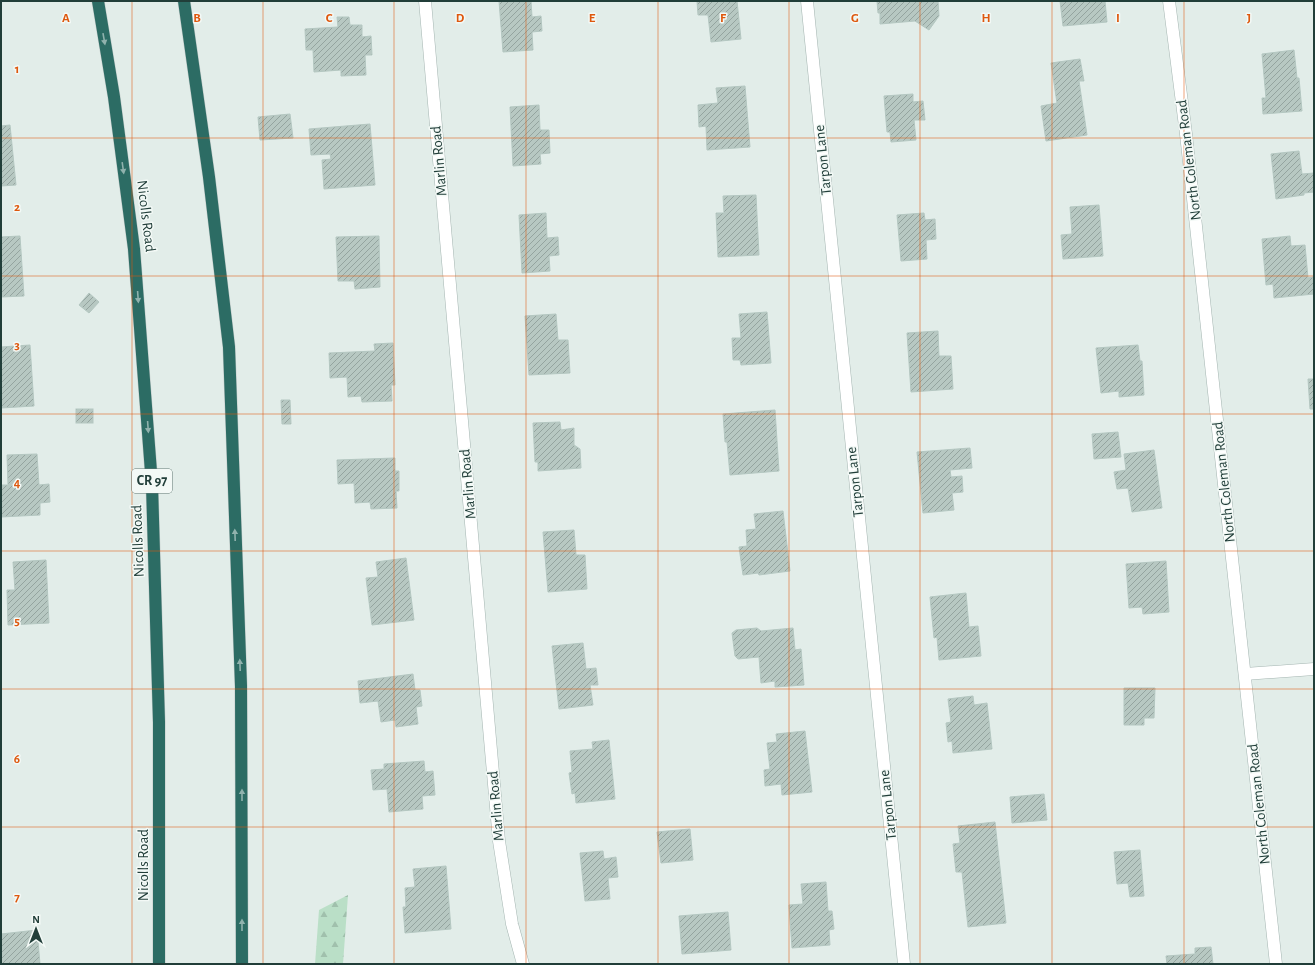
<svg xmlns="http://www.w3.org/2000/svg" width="1315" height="965" font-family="'Alegreya Sans',sans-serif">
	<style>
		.forest { fill: url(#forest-firs) }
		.building { fill: url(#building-hatch); stroke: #b4c7c1 }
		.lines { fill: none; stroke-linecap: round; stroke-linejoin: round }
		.minor-casing { stroke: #a4b5b1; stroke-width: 13 }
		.highway-casing { stroke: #c1c9c8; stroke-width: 13 }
		.minor { stroke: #fff; stroke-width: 12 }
		.highway { stroke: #2c6c64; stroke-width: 12 }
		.oneway { fill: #90b2ad }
		.grid { fill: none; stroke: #de580e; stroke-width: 1; stroke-opacity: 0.55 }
		.labels { text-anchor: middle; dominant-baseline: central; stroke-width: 3; stroke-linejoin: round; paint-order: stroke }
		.shield { fill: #f3f9f6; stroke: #607672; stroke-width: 1 }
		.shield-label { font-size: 14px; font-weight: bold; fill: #213e39 }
		.street-label { font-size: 15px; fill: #213e39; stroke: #f3f9f6 }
		.grid-label { font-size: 13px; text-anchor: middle; font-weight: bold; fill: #de580e; stroke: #f3f9f6; stroke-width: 3; stroke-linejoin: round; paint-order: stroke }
	</style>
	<defs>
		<pattern id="forest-firs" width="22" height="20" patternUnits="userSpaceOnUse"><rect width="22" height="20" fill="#badfc7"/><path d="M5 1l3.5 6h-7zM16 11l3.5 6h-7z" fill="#a0c0ac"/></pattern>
		<pattern id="building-hatch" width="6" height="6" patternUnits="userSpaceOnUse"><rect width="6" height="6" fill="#b7c8c2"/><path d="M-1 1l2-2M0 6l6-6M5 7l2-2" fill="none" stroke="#94a49f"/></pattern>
	</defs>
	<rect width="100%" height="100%" fill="#e2ede9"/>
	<polygon class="forest" points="348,895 343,964 315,964 319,910"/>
	<g class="building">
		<polygon points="499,1 531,1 532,17 541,16 542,31 532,32 533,50 503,52"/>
		<polygon points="697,1 737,1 741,39 711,42 708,15 698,15"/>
		<polygon points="877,1 938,1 939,16 929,30 915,21 880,24 880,13 878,13"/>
		<polygon points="1060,1 1105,1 1107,22 1063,26"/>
		<polygon points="337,17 349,17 350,25 362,25 362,37 371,36 372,55 365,55 366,75 341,76 341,70 314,72 313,50 306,50 305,29 338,27"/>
		<polygon points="1294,50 1297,78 1299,78 1302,111 1263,114 1262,98 1266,98 1262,54"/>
		<polygon points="1080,59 1084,81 1079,81 1087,135 1046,141 1041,106 1057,103 1051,63"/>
		<polygon points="745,86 750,147 707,150 706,126 699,127 698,105 718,103 716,88"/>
		<polygon points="913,94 913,102 923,101 925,120 914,120 916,140 891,142 890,132 887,132 884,96"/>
		<polygon points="539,105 540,130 549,130 550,153 540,154 541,164 513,166 510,107"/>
		<polygon points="290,114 293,138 260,140 258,117"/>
		<polygon points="370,124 375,185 324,189 322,160 331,159 330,154 311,155 309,129"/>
		<polygon points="10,125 16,185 1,186 1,126"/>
		<polygon points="1299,151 1302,174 1314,173 1314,192 1304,193 1304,195 1276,199 1271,154"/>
		<polygon points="756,195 759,255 718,257 716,213 724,213 723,196"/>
		<polygon points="1099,205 1103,256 1063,259 1061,235 1072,234 1070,207"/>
		<polygon points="546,213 547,238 558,237 559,255 549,256 550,271 522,273 519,215"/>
		<polygon points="924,213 925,220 935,219 936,239 926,240 927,259 901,261 897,215"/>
		<polygon points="20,236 24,296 1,297 1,237"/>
		<polygon points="379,236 380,287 355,289 354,281 338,281 336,237"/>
		<polygon points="1290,236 1291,246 1305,245 1308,278 1314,277 1314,294 1274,298 1273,284 1266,285 1262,239"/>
		<polygon points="89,293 99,302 89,313 79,305"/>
		<polygon points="767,312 771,363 741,365 740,360 733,360 732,338 741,338 739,314"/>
		<polygon points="556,314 558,340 568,340 570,373 529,375 525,316"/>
		<polygon points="938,331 939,356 951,356 953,389 911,392 907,333"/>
		<polygon points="393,343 395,385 391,385 392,401 362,402 361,396 348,397 347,377 330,378 329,353 375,351 374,344"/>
		<polygon points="30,345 34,406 1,408 1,347"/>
		<polygon points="1138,345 1140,361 1142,361 1144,395 1119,397 1119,391 1101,393 1096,348"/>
		<polygon points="1308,379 1314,379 1314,409 1310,409"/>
		<polygon points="281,400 290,400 291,424 282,424"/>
		<rect x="76" y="409" width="17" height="14"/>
		<polygon points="775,410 779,471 730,475 727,442 725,442 723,414"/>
		<polygon points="560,422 561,430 574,428 574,445 580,449 581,468 538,471 538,462 535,462 533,423"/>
		<polygon points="1118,432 1121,457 1094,459 1092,434"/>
		<polygon points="970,448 972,468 950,470 951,477 962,476 963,492 952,493 954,510 923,513 917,452"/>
		<polygon points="1154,450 1162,508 1132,512 1128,488 1117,489 1114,472 1126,470 1124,454"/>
		<polygon points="37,454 39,485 49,484 50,502 40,503 40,515 1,517 1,485 8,485 7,455"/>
		<polygon points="395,458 395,471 399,471 399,491 396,491 397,508 371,509 370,502 355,503 354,483 338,484 337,460"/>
		<polygon points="783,511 790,571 759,575 758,573 743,575 739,547 747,546 746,530 756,529 754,514"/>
		<polygon points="574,530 576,555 585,555 587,589 548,592 543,532"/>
		<polygon points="406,558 414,620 372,625 366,578 378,577 376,562"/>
		<polygon points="46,560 49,623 8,625 7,590 15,590 13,562"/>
		<polygon points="1166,561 1169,612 1143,614 1142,607 1129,608 1126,564"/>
		<polygon points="966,593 969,627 978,626 981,656 939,660 937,637 934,638 930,597"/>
		<polygon points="757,628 761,631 793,628 795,650 801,649 804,685 775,687 775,681 761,683 759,657 738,659 735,656 732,633 736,630"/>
		<polygon points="583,643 586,669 596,668 598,685 590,685 593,705 559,709 552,646"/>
		<polygon points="413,674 415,690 420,690 422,706 416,707 418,724 396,727 395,720 381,722 378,701 360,703 358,681"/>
		<polygon points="1124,688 1155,688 1154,718 1144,718 1144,725 1124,725"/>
		<polygon points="973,696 974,705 987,703 992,749 953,753 952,741 948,742 946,723 951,722 948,699"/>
		<polygon points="805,731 812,792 782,795 781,784 765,786 764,770 770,769 767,743 777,742 776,734"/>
		<polygon points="609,740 615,799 576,803 575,793 572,794 569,773 572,772 570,751 593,749 592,742"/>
		<polygon points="424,761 425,772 433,771 435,795 422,796 423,809 389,812 387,789 373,790 371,770 384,769 384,764"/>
		<polygon points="1044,794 1047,820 1012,823 1010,797"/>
		<polygon points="995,822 1006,923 968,927 962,872 956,872 953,844 960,843 958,826"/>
		<polygon points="690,829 693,860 661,863 657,832"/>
		<polygon points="1140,850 1144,896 1130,897 1128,883 1117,884 1114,852"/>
		<polygon points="603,851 604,859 616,857 618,877 608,878 610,899 585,901 580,853"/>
		<polygon points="446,866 451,929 405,933 403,907 406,907 405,888 415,887 413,869"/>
		<polygon points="826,882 828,911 832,911 834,929 829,930 830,945 792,948 789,905 803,904 801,884"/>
		<polygon points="728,912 731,950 682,954 679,916"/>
		<polygon points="37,930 40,964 1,964 1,934"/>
		<polygon points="1211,947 1213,964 1167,964 1166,956 1195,954 1195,948"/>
	</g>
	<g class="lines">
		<g class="minor-casing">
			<g id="minor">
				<polyline points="425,1 499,841 512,924 523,964"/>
				<polyline points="807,1 904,964"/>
				<polyline points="1169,1 1186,134 1276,964"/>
				<polyline points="1245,674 1314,669"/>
			</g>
		</g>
		<g class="highway-casing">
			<g id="highway">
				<polyline points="98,1 114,97 134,249 152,485 159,722 159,964"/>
				<polyline points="184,1 209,177 229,347 241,686 242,964"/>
			</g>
		</g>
		<use href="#minor" class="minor"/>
		<use href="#highway" class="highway"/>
	</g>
	<defs><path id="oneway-solid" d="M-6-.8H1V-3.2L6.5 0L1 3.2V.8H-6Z"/></defs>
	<g class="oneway">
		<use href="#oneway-solid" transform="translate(104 39) rotate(80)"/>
		<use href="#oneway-solid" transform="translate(123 168) rotate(82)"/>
		<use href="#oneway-solid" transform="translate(138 297) rotate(86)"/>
		<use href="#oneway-solid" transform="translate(148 427) rotate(86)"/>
		<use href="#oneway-solid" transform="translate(235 535) rotate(-92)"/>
		<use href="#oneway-solid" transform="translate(240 665) rotate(-92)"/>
		<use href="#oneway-solid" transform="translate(242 795) rotate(-90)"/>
		<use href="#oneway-solid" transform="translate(242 925) rotate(-90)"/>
	</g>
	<path class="grid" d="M132,1v963M263,1v963M394,1v963M526,1v963M658,1v963M789,1v963M920,1v963M1052,1v963M1184,1v963M1,138h1313M1,276h1313M1,414h1313M1,551h1313M1,689h1313M1,827h1313"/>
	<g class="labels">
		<rect class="shield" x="132" y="469" width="40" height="24" rx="3"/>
		<g class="shield-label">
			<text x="152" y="481">CR 97</text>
		</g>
		<g class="street-label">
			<text transform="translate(823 160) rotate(-96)">Tarpon Lane</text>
			<text transform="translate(1189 160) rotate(-97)">North Coleman Road</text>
			<text transform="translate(439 161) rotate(-95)">Marlin Road</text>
			<text transform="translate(146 216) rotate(83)">Nicolls Road</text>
			<text transform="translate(855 482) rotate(-96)">Tarpon Lane</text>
			<text transform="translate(1224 482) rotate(-96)">North Coleman Road</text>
			<text transform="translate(468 484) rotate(-95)">Marlin Road</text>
			<text transform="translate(138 541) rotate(-92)">Nicolls Road</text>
			<text transform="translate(1259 804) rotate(-96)">North Coleman Road</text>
			<text transform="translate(888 805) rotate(-96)">Tarpon Lane</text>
			<text transform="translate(496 806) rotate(-95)">Marlin Road</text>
			<text transform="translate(143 865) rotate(-90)">Nicolls Road</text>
		</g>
	</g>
	<g class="grid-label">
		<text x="66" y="22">A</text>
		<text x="197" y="22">B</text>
		<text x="329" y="22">C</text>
		<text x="460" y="22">D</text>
		<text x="592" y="22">E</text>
		<text x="723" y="22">F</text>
		<text x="855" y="22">G</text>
		<text x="986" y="22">H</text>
		<text x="1118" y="22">I</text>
		<text x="1249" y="22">J</text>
		<text x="17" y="73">1</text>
		<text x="17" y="211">2</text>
		<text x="17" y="349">3</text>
		<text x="17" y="487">4</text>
		<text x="17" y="625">5</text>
		<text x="17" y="763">6</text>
		<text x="17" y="901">7</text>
	</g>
	<rect width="1315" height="965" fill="none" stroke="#213e39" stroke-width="4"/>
	<g transform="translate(36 929)" stroke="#f3f9f6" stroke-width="3" paint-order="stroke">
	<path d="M0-3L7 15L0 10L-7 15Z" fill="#213e39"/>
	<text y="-6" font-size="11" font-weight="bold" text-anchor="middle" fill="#213e39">N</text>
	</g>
</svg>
